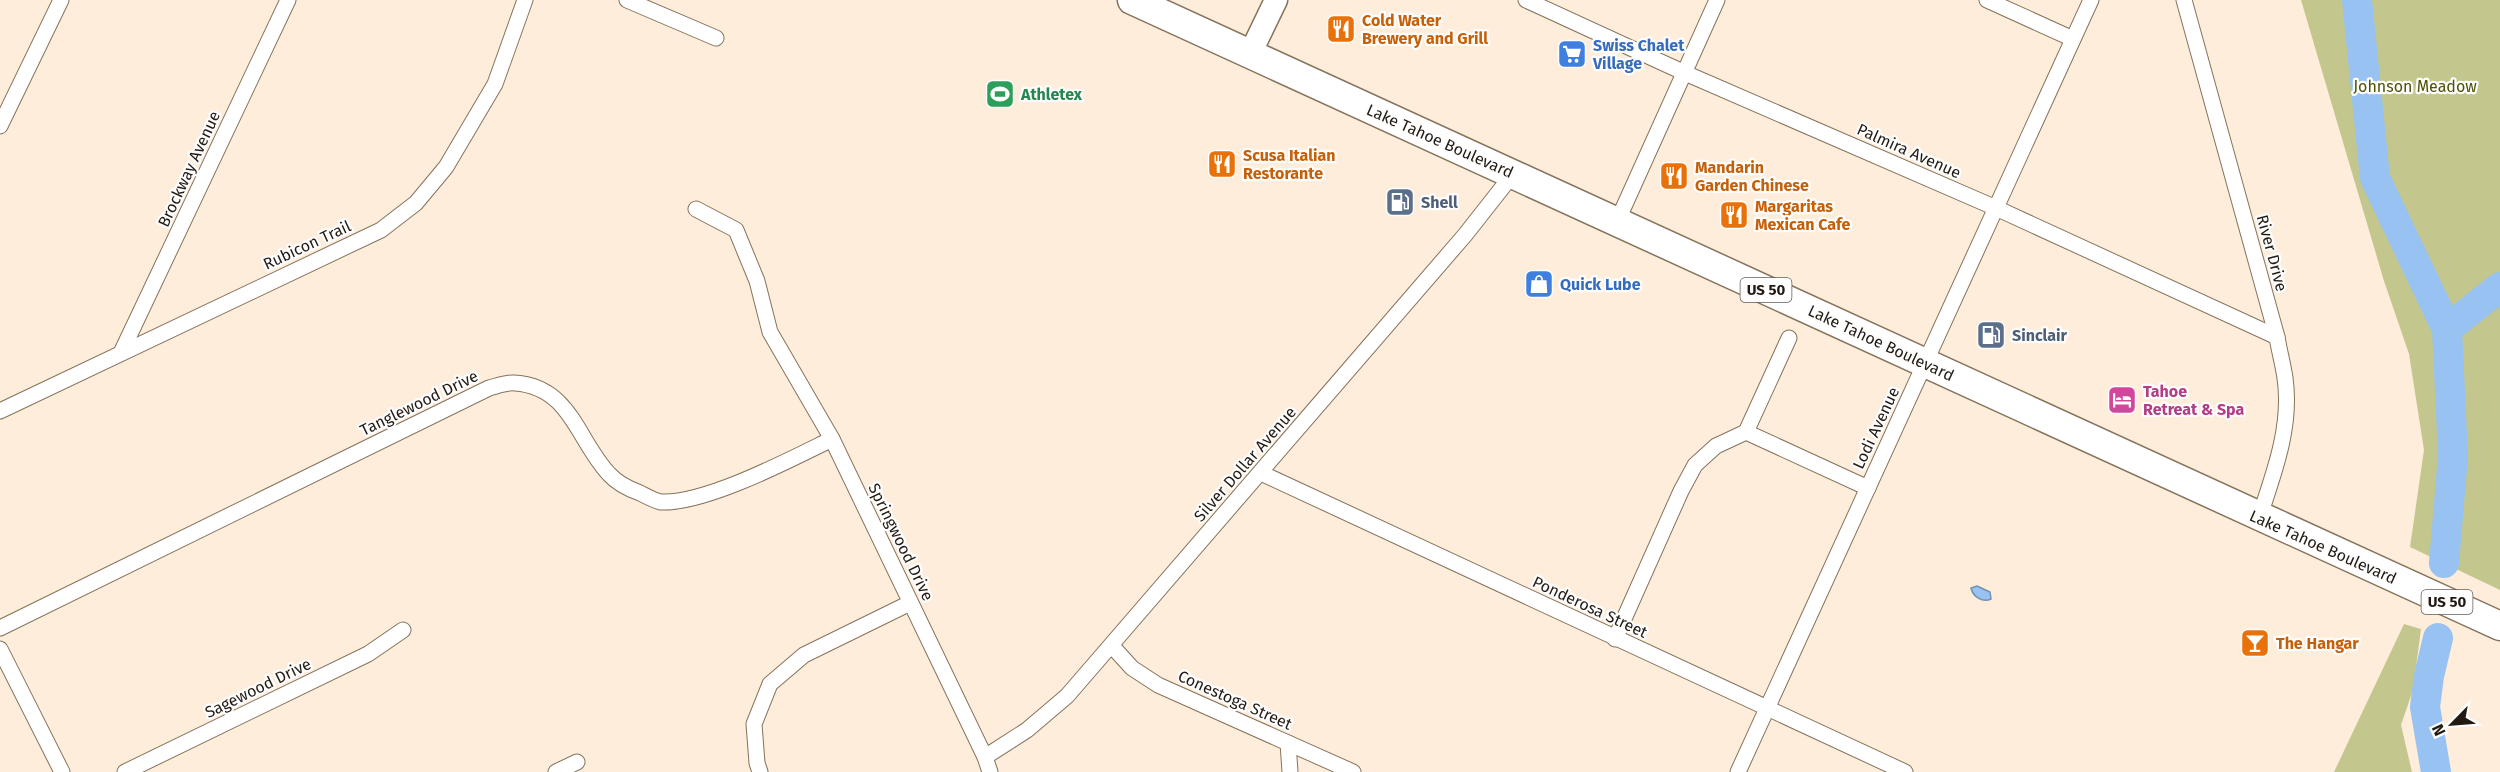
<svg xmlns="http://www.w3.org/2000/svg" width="2500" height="772" font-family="'Fira Sans',sans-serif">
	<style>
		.green { fill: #c3c78e }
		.water { fill: #97c2f2; stroke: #7490af; stroke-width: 1.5 }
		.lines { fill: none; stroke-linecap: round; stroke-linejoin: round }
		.river { stroke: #97c2f2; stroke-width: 30 }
		.street-casing { stroke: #85735d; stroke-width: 17 }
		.secondary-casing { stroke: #85735d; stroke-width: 25 }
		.highway-casing { stroke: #85735d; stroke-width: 31 }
		.street { stroke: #fff; stroke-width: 15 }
		.secondary { stroke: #fff; stroke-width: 22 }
		.highway { stroke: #fff; stroke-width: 28 }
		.labels { text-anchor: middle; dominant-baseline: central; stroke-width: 4.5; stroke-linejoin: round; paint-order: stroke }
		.shield { fill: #fdfdfd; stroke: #645e58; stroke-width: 1.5 }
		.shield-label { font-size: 15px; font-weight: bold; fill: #221a12 }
		.food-label { font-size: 16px; font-weight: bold; fill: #c56008; stroke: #fdfdfd; text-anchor: start }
		.shop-label { font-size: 16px; font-weight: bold; fill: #366cbe; stroke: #fdfdfd; text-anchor: start }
		.park-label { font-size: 16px; fill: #4f5103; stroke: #fdfdfd }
		.leisure-label { font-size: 16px; font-weight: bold; fill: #27864d; stroke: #fdfdfd; text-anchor: start }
		.street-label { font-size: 16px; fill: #221a12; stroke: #fdfdfd }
		.service-label { font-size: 16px; font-weight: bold; fill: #4e5e75; stroke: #fdfdfd; text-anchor: start }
		.hotel-label { font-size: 16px; font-weight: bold; fill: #b23c85; stroke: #fdfdfd; text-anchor: start }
	</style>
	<rect width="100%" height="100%" fill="#feedda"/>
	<g class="green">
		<polygon points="2301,0 2500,0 2500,590 2410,547 2424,450 2409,354 2384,281"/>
		<polygon points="2404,624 2421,629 2413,690 2401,725 2412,772 2334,772"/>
	</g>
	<path class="water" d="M1977,586l13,6 1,7c-8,4 -18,-2 -20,-11z"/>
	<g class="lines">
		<g class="river">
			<polyline points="2357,0 2375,178 2447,329 2453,456 2444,563"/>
			<polyline points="2447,329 2500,287"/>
			<polyline points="2436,772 2425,707 2429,676 2438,638"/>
		</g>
		<g class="street-casing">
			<g id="street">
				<polyline points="627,0 716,38"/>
				<polyline points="1526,0 1685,73 1996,208 2277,337"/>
				<polyline points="1987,0 2073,39"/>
				<path d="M2184,0l93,337c2,13 6,27 8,41 7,48 -11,95 -26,140"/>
				<polyline points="0,126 61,0"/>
				<polyline points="696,209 736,230 757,281 770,332 832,439 985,757 990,772"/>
				<polyline points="1617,222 1717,0"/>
				<polyline points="1789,338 1746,432 1868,488"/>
				<polyline points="121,353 288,0"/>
				<polyline points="0,411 381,230 416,203 446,167 495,84 525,0"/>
				<polyline points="1261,473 1905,772"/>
				<path d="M0,628l489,-240c8,-2 18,-6 26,-5 56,4 62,57 94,91 8,9 20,15 31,19 6,3 15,8 21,9 45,2 130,-43 171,-63"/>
				<polyline points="1615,639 1681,491 1695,465 1716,446 1746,432"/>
				<polyline points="1112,646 1132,668 1158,685 1353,772"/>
				<polyline points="0,649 62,772"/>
				<polyline points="1288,743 1290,772"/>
				<polyline points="985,757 1027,730 1067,696 1465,235 1513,174"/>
				<polyline points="125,772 368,654 403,630"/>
				<polyline points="556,772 577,762"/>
				<polyline points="760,772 757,763 754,724 770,684 804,655 910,603"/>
				<polyline points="1738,772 2091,0"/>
			</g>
		</g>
		<g class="secondary-casing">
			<polyline id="secondary" points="1250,54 1276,0"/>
		</g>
		<g class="highway-casing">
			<polyline id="highway" points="1132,0 2500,626"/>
		</g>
		<use href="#street" class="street"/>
		<use href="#secondary" class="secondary"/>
		<use href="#highway" class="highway"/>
	</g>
	<defs>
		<g id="restaurant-square" transform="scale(1.5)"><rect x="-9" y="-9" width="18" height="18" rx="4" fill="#e8710a" stroke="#fdfdfd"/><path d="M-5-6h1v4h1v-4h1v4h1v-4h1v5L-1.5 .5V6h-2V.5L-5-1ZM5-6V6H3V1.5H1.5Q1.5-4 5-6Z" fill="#fff"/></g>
		<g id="supermarket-square" transform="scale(1.5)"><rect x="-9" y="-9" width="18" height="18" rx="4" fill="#3f7fe0" stroke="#fdfdfd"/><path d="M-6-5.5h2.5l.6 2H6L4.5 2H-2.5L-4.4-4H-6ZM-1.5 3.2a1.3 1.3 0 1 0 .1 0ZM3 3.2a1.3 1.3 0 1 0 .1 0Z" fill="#fff"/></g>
		<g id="stadium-square" transform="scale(1.5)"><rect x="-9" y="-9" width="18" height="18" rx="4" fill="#2e9e5b" stroke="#fdfdfd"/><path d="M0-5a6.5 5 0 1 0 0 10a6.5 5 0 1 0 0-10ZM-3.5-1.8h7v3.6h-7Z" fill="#fff"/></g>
		<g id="fuel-square" transform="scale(1.5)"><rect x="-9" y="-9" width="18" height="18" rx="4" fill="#5c6f8a" stroke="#fdfdfd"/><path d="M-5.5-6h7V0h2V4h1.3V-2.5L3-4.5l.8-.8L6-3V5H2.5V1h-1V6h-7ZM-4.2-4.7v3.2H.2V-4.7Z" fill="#fff"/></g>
		<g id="shop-square" transform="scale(1.5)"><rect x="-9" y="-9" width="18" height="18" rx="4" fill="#3f7fe0" stroke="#fdfdfd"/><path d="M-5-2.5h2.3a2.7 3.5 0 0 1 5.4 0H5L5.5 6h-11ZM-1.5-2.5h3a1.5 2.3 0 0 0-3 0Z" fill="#fff"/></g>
		<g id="hotel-square" transform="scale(1.5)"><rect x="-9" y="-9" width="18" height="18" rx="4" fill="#d1479c" stroke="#fdfdfd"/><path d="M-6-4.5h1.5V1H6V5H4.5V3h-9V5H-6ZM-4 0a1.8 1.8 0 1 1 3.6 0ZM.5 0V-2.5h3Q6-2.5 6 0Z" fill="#fff"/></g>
		<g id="bar-square" transform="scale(1.5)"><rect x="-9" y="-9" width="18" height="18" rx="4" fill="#e8710a" stroke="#fdfdfd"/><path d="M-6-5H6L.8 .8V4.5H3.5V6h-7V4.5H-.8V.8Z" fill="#fff"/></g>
	</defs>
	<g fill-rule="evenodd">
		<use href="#restaurant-square" x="1341" y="29"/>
		<use href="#supermarket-square" x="1572" y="54"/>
		<use href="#stadium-square" x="1000" y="94"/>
		<use href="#restaurant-square" x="1222" y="164"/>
		<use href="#restaurant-square" x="1674" y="176"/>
		<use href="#fuel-square" x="1400" y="202"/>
		<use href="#restaurant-square" x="1734" y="215"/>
		<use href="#shop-square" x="1539" y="284"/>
		<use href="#fuel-square" x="1991" y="335"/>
		<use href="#hotel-square" x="2122" y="400"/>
		<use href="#bar-square" x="2255" y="643"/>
	</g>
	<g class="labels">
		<g class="shield">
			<rect x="1740.5" y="278" width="51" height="24" rx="4.5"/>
			<rect x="2421.5" y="590" width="51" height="24" rx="4.5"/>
		</g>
		<g class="shield-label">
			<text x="1766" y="290">US 50</text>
			<text x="2447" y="602">US 50</text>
		</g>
		<g class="food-label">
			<text x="1362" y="20">Cold Water<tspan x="1362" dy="18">Brewery and Grill</tspan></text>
			<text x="1243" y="155">Scusa Italian<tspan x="1243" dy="18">Restorante</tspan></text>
			<text x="1695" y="167">Mandarin<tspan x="1695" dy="18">Garden Chinese</tspan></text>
			<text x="1755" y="206">Margaritas<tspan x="1755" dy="18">Mexican Cafe</tspan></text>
			<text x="2276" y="643">The Hangar</text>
		</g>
		<g class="shop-label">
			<text x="1593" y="45">Swiss Chalet<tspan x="1593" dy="18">Village</tspan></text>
			<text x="1560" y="284">Quick Lube</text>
		</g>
		<g class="park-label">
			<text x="2415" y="86">Johnson Meadow</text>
		</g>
		<g class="leisure-label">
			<text x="1021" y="94">Athletex</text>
		</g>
		<g class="street-label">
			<text transform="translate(1440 141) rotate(24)">Lake Tahoe Boulevard</text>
			<text transform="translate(1909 151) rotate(24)">Palmira Avenue</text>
			<text transform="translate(189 169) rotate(-65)">Brockway Avenue</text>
			<text transform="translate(307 245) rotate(-25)">Rubicon Trail</text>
			<text transform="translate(2272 253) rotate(75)">River Drive</text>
			<text transform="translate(1881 343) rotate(25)">Lake Tahoe Boulevard</text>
			<text transform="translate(419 403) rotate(-26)">Tanglewood Drive</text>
			<text transform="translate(1876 428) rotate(-65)">Lodi Avenue</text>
			<text transform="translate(1245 464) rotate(-49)">Silver Dollar Avenue</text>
			<text transform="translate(901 542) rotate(64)">Springwood Drive</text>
			<text transform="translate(2323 547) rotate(24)">Lake Tahoe Boulevard</text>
			<text transform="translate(1590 607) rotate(25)">Ponderosa Street</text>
			<text transform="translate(258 688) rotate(-26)">Sagewood Drive</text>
			<text transform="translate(1235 700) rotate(24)">Conestoga Street</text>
		</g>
		<g class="service-label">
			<text x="1421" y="202">Shell</text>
			<text x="2012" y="335">Sinclair</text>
		</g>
		<g class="hotel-label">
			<text x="2143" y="391">Tahoe<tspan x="2143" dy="18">Retreat &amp; Spa</tspan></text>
		</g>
	</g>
	<g transform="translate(2452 724) rotate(245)" stroke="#fdfdfd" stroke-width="4.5" paint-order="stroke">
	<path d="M0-4.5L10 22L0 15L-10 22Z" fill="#221a12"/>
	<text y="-9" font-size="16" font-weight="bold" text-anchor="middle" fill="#221a12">N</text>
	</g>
</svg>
